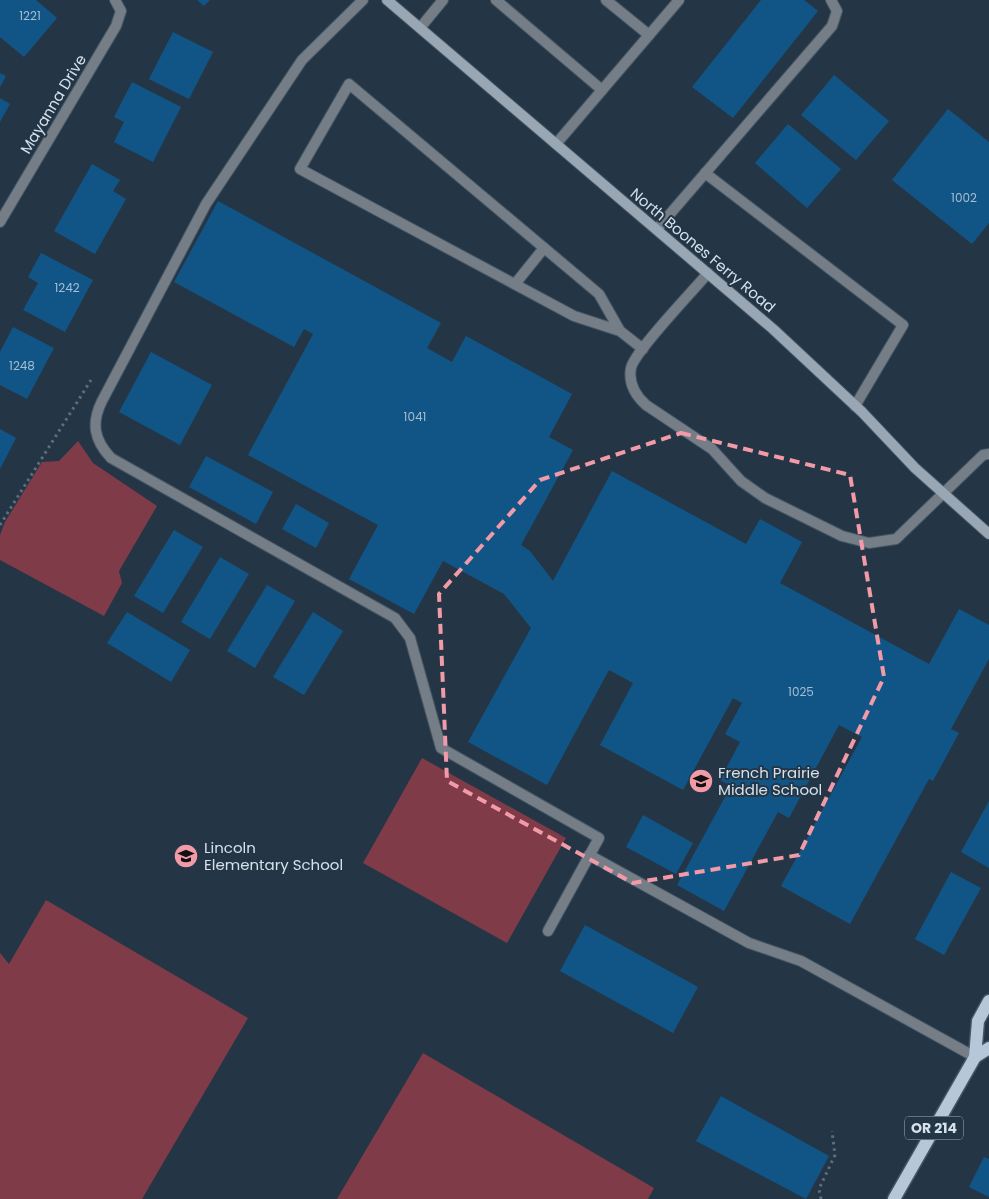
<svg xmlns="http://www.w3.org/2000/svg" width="989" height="1199" font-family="Poppins,sans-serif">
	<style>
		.green { fill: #7f3b48 }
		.building { fill: #115586 }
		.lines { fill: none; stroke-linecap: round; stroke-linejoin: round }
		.lane-casing { stroke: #445564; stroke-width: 12 }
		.street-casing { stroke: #445564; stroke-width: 12 }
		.secondary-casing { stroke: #445564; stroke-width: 12 }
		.primary-casing { stroke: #445564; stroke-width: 15 }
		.path { stroke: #5e6e7c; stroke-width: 3; stroke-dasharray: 2.5 4; stroke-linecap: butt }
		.lane { stroke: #757e86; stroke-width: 10 }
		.street { stroke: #757e86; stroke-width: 10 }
		.secondary { stroke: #99a7b4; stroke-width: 10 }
		.primary { stroke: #b5c7d8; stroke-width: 12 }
		.marked { fill: none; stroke: #f39aa9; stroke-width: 4; stroke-dasharray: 10 6; stroke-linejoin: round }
		.labels { text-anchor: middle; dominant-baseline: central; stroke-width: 4; stroke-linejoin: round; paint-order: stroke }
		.number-label { font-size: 12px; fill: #a4bed2 }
		.shield { fill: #243646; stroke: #a0aeba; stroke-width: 1 }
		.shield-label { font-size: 14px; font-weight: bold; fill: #d5e1eb }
		.street-label { font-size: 15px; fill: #d5e1eb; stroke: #243646 }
		.poi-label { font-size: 15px; fill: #d5e1eb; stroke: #243646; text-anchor: start }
	</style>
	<rect width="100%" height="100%" fill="#243646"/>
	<g class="green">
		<polygon points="78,441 93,463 157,506 119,571 122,583 104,616 0,560 0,535 5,522 42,462 59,461"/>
		<polygon points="422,758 566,838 507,943 363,863"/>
		<polygon points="46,900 248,1018 142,1199 0,1199 0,953 9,964"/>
		<polygon points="423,1053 654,1188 648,1199 337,1199"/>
	</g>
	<g class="building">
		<polygon points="0,0 36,0 57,18 24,57 0,37"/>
		<polygon points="197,0 210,0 204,6"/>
		<polygon points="761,0 804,0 818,11 733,118 692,87"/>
		<polygon points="173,32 213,52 189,99 149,79"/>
		<polygon points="0,73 6,76 0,87"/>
		<polygon points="834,75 889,121 856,160 801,115"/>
		<polygon points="132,82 181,107 153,162 114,142 124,122 114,117"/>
		<polygon points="0,98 10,104 0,122"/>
		<polygon points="948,109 989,142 989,223 972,244 892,180"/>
		<polygon points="788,124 841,169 807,208 755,163"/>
		<polygon points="92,164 120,180 113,191 126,199 95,254 54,231"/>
		<polygon points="218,201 441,323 427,348 452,362 466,336 572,394 549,437 573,450 521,545 530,551 553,581 612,471 746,544 760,519 802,542 780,583 929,664 959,609 989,625 989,659 951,729 959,733 933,781 929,779 850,924 781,886 862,737 839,725 789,818 778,812 724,911 677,885 731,786 720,780 740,742 725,734 742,703 733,698 683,790 600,745 633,683 609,670 547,785 468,742 531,628 504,594 443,561 414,614 349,579 378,525 248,455 313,334 304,329 294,347 174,282"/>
		<polygon points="41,253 93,280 65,332 23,310 38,283 28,277"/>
		<polygon points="13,327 54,348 27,399 0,385 0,352"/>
		<polygon points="151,352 212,385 180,445 119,412"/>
		<polygon points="0,429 16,438 0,469"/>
		<polygon points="206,456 273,492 256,524 189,487"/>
		<polygon points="296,504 329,523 316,548 282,529"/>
		<polygon points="174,530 203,547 163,613 134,596"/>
		<polygon points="220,557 249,574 210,639 181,622"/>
		<polygon points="267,585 295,601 255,668 227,651"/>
		<polygon points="127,612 190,650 171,682 107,643"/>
		<polygon points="313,612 343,631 304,695 273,677"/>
		<polygon points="989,801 989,868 961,852"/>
		<polygon points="643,815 693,843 676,874 626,847"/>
		<polygon points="951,872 981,888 944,955 915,939"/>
		<polygon points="585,925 698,987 673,1033 560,971"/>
		<polygon points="721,1096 829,1156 806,1199 696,1141"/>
		<polygon points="984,1157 989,1159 989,1197 969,1187"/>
	</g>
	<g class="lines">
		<g class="lane-casing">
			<g id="lane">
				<path d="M363,0l-61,60 -96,144 -104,197c-11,22 -8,39 9,57l284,160 15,20 31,110 158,90 -51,93"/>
				<polyline points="496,0 602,90"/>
				<polyline points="606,0 649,35"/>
				<polyline points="420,28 443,0"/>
				<polyline points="556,144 679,0"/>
				<polyline points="705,173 903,325 855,406"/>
				<polyline points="657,229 832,26 837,11 831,0"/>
				<path d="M708,273c-14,17 -74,79 -77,95 -3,16 5,28 15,37l66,44 29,32 24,17 77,38 27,7 27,-4 87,-84 6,-1"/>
				<polyline points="515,284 544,248"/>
				<polyline points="620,331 599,294 349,84 300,169 574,316 620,331 643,349"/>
				<polyline points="589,855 749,943 801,961 975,1057"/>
			</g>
		</g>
		<g class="street-casing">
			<polyline id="street" points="0,222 116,26 121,11 115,0"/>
		</g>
		<g class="secondary-casing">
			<polyline id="secondary" points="387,0 773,329 862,412 915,468 989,534"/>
		</g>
		<g class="primary-casing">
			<g id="primary">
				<polyline points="975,1057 989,1048"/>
				<polyline points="894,1199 975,1057 978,1021 989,1001"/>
			</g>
		</g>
		<g class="path">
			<polyline points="0,525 91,380"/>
			<polyline points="821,1199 819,1189 835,1155 832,1131"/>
		</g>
		<use href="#lane" class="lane"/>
		<use href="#street" class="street"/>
		<use href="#secondary" class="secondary"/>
		<use href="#primary" class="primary"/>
	</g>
	<path class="marked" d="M681,433l169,42 34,202 -85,178 -166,28 -186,-102 -8,-187 101,-114z"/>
	<defs>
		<g id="school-disc" transform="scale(1.25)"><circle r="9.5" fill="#f39aa9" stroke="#243646"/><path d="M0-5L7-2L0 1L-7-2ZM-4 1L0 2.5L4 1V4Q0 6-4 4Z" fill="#111"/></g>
	</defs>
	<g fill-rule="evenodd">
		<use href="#school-disc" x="701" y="781"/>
		<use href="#school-disc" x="186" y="856"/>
	</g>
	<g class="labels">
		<g class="number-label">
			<text x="30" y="15">1221</text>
			<text x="964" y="197">1002</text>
			<text x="67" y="287">1242</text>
			<text x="22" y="365">1248</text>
			<text x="415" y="416">1041</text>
			<text x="801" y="691">1025</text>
		</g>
		<rect class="shield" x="905" y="1116.5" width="58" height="23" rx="4"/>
		<g class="shield-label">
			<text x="934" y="1128">OR 214</text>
		</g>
		<g class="street-label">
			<text transform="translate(53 104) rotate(-59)">Mayanna Drive</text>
			<text transform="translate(703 250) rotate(40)">North Boones Ferry Road</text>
		</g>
		<g class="poi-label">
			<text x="718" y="772">French Prairie<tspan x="718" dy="17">Middle School</tspan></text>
			<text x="204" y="847">Lincoln<tspan x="204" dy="17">Elementary School</tspan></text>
		</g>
	</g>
</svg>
